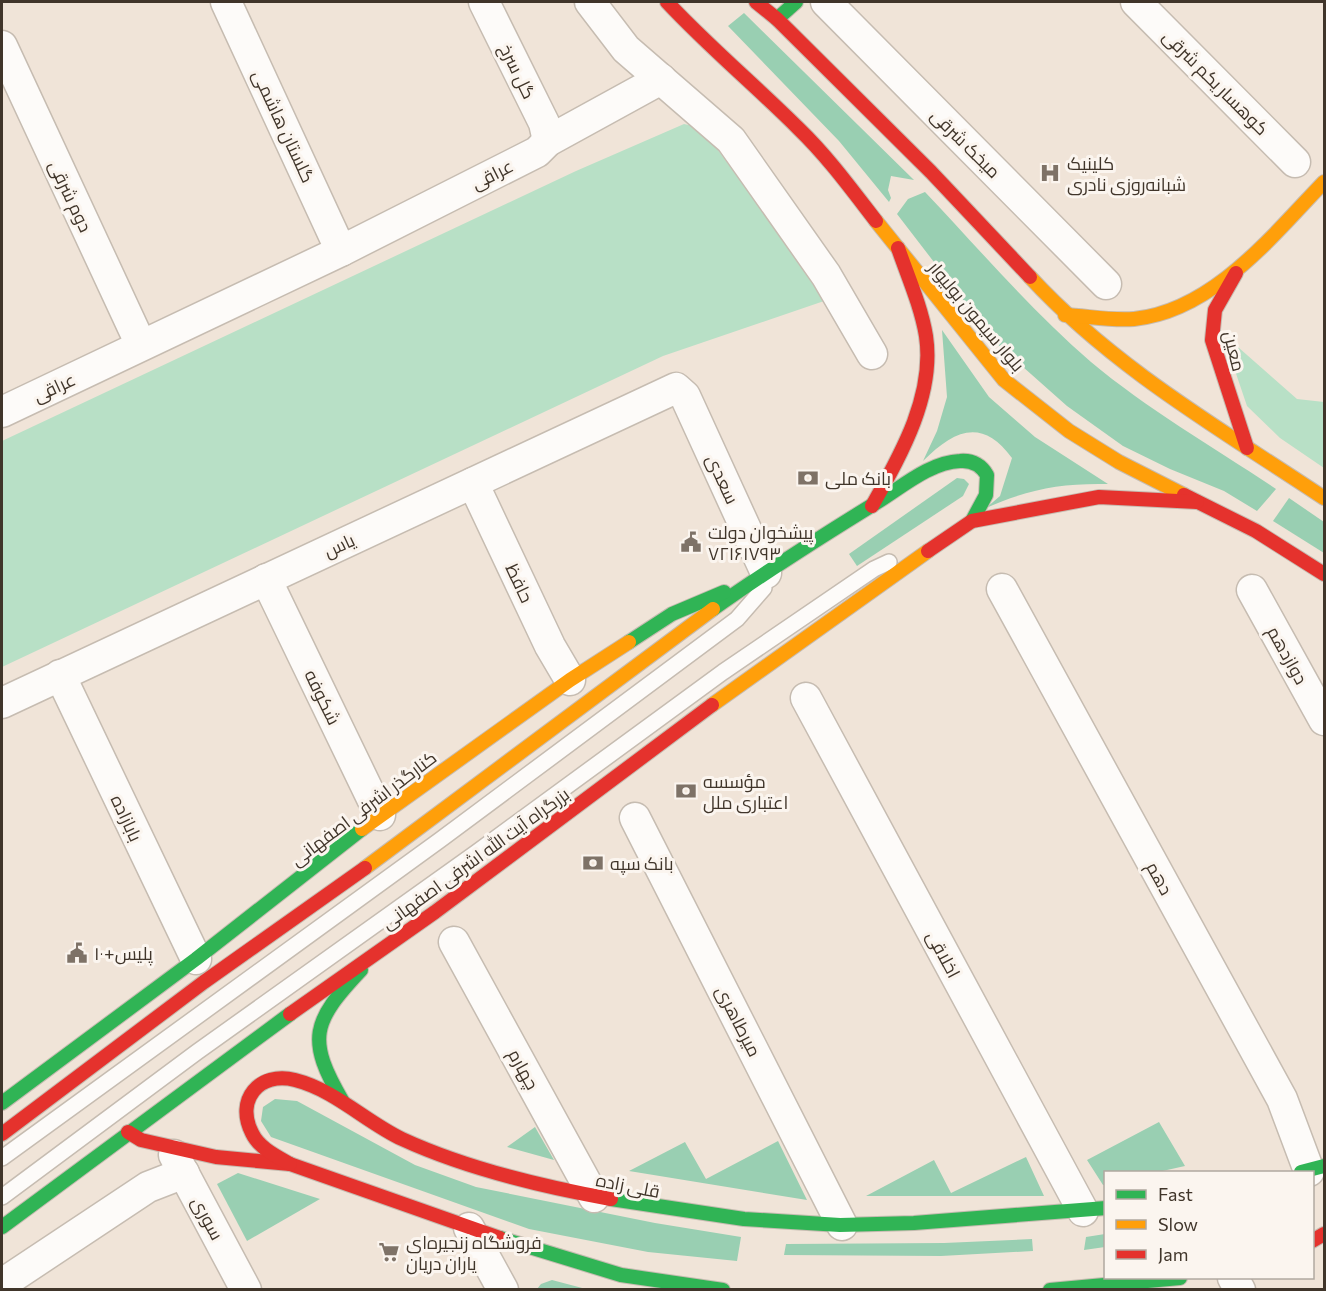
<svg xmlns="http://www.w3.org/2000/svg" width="1326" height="1291" font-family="Commissioner,Cairo,sans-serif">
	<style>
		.green { fill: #b8e0c6 }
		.forest { fill: #99cfb2 }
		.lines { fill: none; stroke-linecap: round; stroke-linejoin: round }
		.lane-casing { stroke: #c6bcb1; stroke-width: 18 }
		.street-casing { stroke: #c6bcb1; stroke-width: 33 }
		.fast-casing { stroke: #c6bcb1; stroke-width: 16 }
		.slow-casing { stroke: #c6bcb1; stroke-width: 16 }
		.jam-casing { stroke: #c6bcb1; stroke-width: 16 }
		.lane { stroke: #fdfbf9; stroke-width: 15 }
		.street { stroke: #fdfbf9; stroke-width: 30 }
		.fast { stroke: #30b455; stroke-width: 14 }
		.slow { stroke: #ff9f0a; stroke-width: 14 }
		.jam { stroke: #e5322d; stroke-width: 14 }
		.labels { text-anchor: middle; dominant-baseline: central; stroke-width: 6; stroke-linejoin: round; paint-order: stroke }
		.street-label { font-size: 18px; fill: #40352a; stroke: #fbf5ef }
		.poi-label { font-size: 18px; fill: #40352a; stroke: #fbf5ef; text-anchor: start }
	</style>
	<rect width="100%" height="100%" fill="#f0e4d8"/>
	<g class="green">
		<polygon points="684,124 702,128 827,300 663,356 2,667 2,441 576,171"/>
		<polygon points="1230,340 1297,399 1324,402 1324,468 1280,438 1247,406 1227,347"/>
	</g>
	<g class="forest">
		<polygon points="744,13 914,180 891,176 888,190 891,198 889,202 839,141 728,26"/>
		<path d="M925,192c54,57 106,118 166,170 56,47 124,86 185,127l-19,22 -33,-20 -54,-22 -47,-23 -56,-40 -70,-62 -100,-130 11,-15z"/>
		<path d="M942,330l47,67 46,40 73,47c-47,-1 -79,5 -122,24l14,-12 12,-38c-30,-41 -58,-28 -89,3l14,-30 10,-34z"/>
		<polygon points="957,478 964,479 969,484 963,496 857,566 849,554"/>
		<polygon points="1289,498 1324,522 1324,553 1273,521"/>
		<polygon points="275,1099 297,1101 415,1165 476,1187 655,1223 741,1237 737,1261 648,1252 529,1229 271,1137 261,1121 263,1107"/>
		<polygon points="1159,1122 1185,1166 1158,1172 1106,1172 1105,1185 1103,1185 1087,1160"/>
		<polygon points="535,1127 554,1160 507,1147"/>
		<polygon points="778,1141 807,1200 629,1171 685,1142 706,1179"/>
		<polygon points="1026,1157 1044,1196 866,1196 934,1160 951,1193"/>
		<polygon points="238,1173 320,1199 247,1241 217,1184"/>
		<polygon points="1105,1234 1105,1247 1084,1250 1086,1237"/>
		<polygon points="1032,1239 1033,1251 941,1256 784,1255 786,1244 944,1243"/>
		<polygon points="552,1280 586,1289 537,1289 541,1284"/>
	</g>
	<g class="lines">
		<g class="lane-casing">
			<g id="lane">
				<polyline points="2,1158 440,840 737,619 764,588"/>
				<polyline points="2,1197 197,1052 477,852 723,672 874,569 889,562"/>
			</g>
		</g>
		<g class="street-casing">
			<g id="street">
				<polyline points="226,2 341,251"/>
				<polyline points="484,2 544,123 548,141"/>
				<polyline points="590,2 626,49 731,140 826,275 872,354"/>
				<polyline points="826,2 1106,284"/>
				<polyline points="1136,2 1295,162"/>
				<polyline points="2,46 141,345"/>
				<polyline points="2,412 341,251 537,152 548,141 661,79"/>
				<polyline points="473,483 550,646 570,680"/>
				<polyline points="266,579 380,815"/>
				<polyline points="1002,589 1282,1099 1309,1171"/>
				<polyline points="1252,590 1324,720"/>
				<polyline points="60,675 196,959"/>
				<polyline points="806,698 1083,1211"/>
				<polyline points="2,703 676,388 685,396 766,573"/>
				<polyline points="635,818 842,1225"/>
				<polyline points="454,942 594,1197"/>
				<polyline points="174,1155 246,1290"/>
				<polyline points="469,1228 503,1290"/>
				<polyline points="1233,1278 1240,1290"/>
				<polyline points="2,1284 148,1187 184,1173"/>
			</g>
		</g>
		<g class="fast-casing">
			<g id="fast">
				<polyline points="777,19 796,2"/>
				<path d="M713,609c54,-38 109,-73 166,-108 24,-15 52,-39 81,-40 12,-1 21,4 27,14l-1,20 -14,26"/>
				<polyline points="629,642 672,614 724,592"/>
				<path d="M343,1102c-37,-63 -31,-80 18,-132"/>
				<polyline points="2,1103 196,959 362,829"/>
				<polyline points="1301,1172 1324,1166"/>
				<polyline points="611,1199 744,1219 840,1225 914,1223 1106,1208"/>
				<polyline points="2,1227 290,1014"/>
				<polyline points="500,1238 621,1275 723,1290"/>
				<polyline points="1050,1290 1180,1278"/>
			</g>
		</g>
		<g class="slow-casing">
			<g id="slow">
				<polyline points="876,221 1004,380 1069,431 1119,462 1184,495"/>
				<path d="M1030,277c84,91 192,153 294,221"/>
				<path d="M1065,315c22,1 46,6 69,4 79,-8 139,-84 190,-137"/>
				<polyline points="712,705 928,551"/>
				<polyline points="362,829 570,680 629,642"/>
				<polyline points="365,868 713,609"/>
			</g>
		</g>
		<g class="jam-casing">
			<g id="jam">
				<path d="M667,2c42,45 89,84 132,127 29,28 53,61 77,92"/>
				<polyline points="756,2 777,19 931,172 1030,277"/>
				<polyline points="1236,273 1215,310 1212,340 1247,448"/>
				<polyline points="1184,495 1256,531 1324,574"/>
				<path d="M872,506c28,-50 63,-110 54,-170 -5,-30 -18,-59 -28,-88"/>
				<polyline points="928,551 972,521 1099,497 1197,502"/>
				<polyline points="290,1014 435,912 712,705"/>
				<polyline points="128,1132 141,1140 216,1157 290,1164 500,1238"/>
				<polyline points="2,1134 204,982 365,868"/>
				<path d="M290,1164c-14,-8 -31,-16 -38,-31 -17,-33 7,-62 43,-53 40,10 71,42 107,59 63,29 142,48 209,60"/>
				<polyline points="1312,1241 1324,1234"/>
			</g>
		</g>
		<use href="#lane" class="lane"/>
		<use href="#street" class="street"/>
		<use href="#fast" class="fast"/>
		<use href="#slow" class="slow"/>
		<use href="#jam" class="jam"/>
	</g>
	<defs>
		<g id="hospital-bare" transform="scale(1.62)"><path d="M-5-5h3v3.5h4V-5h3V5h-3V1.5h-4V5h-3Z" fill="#7e7267" stroke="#fbf5ef" stroke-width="2.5" paint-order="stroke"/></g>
		<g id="bank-bare" transform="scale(1.62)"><path d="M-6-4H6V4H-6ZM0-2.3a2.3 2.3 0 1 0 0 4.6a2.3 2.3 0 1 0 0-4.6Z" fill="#7e7267" stroke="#fbf5ef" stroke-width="2.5" paint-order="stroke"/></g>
		<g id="civic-bare" transform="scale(1.62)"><path d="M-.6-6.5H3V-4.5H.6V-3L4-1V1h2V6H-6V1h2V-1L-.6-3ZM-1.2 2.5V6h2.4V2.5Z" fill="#7e7267" stroke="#fbf5ef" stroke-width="2.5" paint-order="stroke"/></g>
		<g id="supermarket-bare" transform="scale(1.62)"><path d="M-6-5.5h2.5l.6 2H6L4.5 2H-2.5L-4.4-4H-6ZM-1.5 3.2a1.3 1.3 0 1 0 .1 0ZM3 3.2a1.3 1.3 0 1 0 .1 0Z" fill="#7e7267" stroke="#fbf5ef" stroke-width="2.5" paint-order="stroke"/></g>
	</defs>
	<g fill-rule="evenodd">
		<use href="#hospital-bare" x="1050" y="173"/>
		<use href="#bank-bare" x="808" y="478"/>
		<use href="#civic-bare" x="691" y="542"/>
		<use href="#bank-bare" x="686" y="791"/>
		<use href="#bank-bare" x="593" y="863"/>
		<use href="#civic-bare" x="77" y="953"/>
		<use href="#supermarket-bare" x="389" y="1252"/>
	</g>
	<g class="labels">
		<g class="street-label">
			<text transform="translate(518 71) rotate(64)">گل سرخ</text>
			<text transform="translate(1216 82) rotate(45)">کوهسار یکم شرقی</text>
			<text transform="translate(284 126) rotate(65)">گلستان هاشمی</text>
			<text transform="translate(966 143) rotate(45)">میخک شرقی</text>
			<text transform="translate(492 174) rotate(-27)">عراقی</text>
			<text transform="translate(71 196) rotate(65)">دوم شرقی</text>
			<text transform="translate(977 316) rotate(50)">بلوار سیمون بولیوار</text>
			<text transform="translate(1235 351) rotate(76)">معین</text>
			<text transform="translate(54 387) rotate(-25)">عراقی</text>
			<text transform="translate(723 479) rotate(65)">سعدی</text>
			<text transform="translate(339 545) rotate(-25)">یاس</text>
			<text transform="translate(520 583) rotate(65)">حافظ</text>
			<text transform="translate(1288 655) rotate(61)">دوازدهم</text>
			<text transform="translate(323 697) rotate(64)">شکوفه</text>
			<text transform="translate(363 808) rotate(-37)">کنارگذر اشرفی اصفهانی</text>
			<text transform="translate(127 818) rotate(65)">بابازاده</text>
			<text transform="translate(475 858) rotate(-36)">بزرگراه آیت الله اشرفی اصفهانی</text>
			<text transform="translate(1160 878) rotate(61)">دهم</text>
			<text transform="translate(944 954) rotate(62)">اخلاقی</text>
			<text transform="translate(739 1021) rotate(63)">میرطاهری</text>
			<text transform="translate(524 1069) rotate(61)">چهارم</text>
			<text transform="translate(628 1185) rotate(11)">قلی زاده</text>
			<text transform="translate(208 1218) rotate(62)">سوری</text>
		</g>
		<g class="poi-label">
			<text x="1067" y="163">کلینیک<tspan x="1067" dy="21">شبانه‌روزی نادری</tspan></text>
			<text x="825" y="478">بانک ملی</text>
			<text x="708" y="532">پیشخوان دولت<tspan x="708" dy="21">۷۲۱۶۱۷۹۳</tspan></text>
			<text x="703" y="781">مؤسسه<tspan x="703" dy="21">اعتباری ملل</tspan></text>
			<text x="610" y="863">بانک سپه</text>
			<text x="94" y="953">پلیس+۱۰</text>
			<text x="406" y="1242">فروشگاه زنجیره‌ای<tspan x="406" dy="21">یاران دریان</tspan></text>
		</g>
	</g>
	<rect width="1326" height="1291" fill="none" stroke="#40352a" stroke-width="6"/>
	<rect x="1104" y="1171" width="210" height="108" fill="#fbf5ef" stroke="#b0a8a0" stroke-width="1.5"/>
	<rect x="1116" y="1190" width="30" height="9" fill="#30b455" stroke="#b0a8a0" stroke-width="1.5"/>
	<text x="1158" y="1201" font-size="18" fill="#40352a">Fast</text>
	<rect x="1116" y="1220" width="30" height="9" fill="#ff9f0a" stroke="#b0a8a0" stroke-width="1.5"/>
	<text x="1158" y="1231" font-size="18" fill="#40352a">Slow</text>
	<rect x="1116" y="1250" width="30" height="9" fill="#e5322d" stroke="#b0a8a0" stroke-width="1.5"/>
	<text x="1158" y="1261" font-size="18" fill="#40352a">Jam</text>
</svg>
